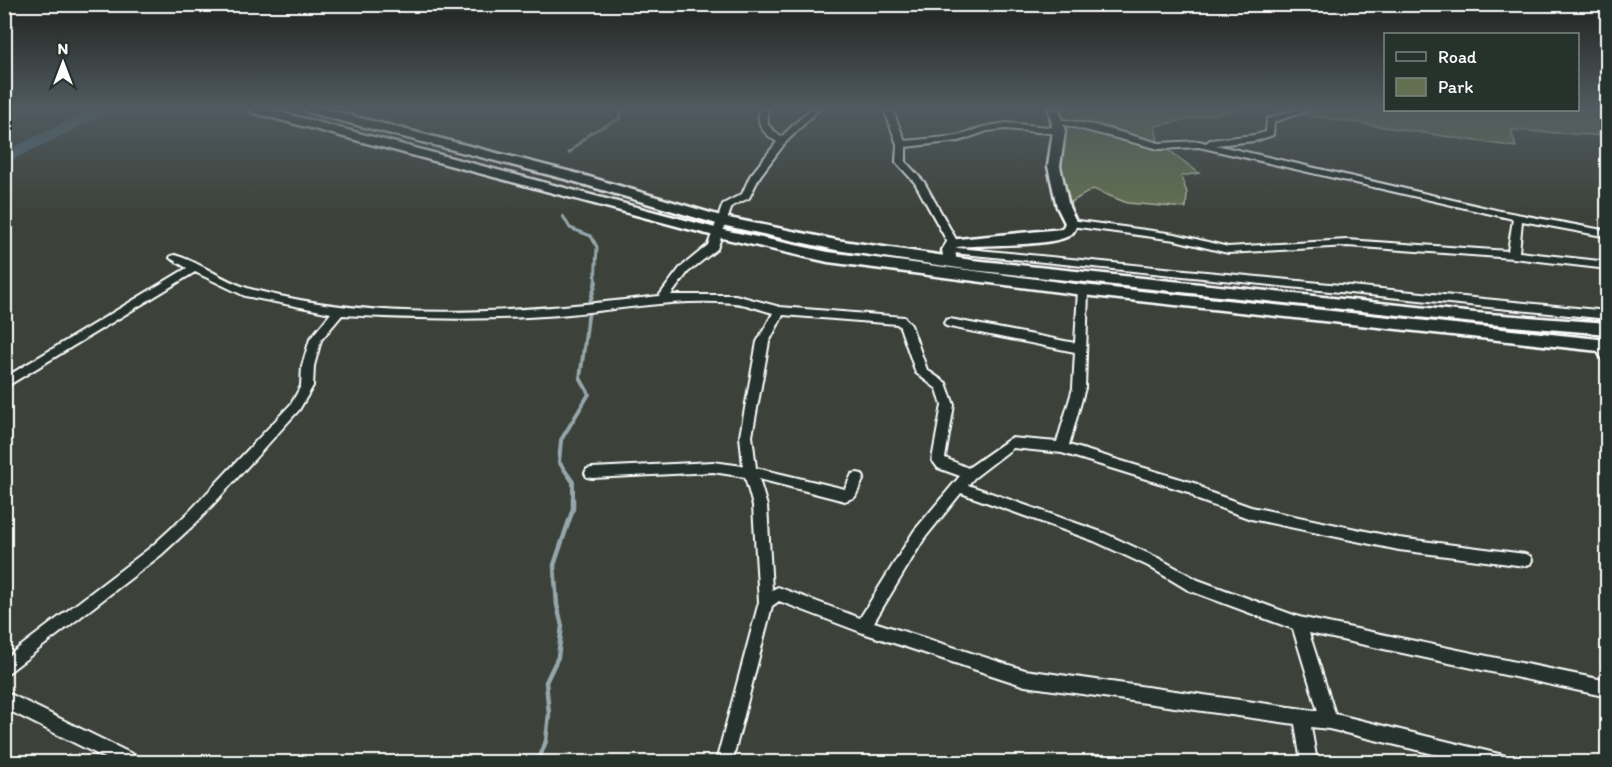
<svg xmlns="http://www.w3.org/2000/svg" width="1612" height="767" font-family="Itim,sans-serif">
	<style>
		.green { fill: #626f50; stroke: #b0b7a8; stroke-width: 1.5 }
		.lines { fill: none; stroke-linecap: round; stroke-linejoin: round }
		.stream-far2 { stroke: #95a6ac; stroke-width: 3 }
		.stream-far1 { stroke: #95a6ac; stroke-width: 4 }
		.stream { stroke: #95a6ac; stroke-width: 4.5 }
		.river { fill: #4e6b74; fill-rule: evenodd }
		.minor-casing { stroke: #fff; stroke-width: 4 }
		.tertiary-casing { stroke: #fff; stroke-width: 5 }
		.secondary-casing { stroke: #fff; stroke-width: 5 }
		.minor { fill: #26332d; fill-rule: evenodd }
		.tertiary { fill: #26332d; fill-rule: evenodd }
		.secondary { fill: #26332d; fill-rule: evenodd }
	</style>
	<rect width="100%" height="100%" fill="#3c423a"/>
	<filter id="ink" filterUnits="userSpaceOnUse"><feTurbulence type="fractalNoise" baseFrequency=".0167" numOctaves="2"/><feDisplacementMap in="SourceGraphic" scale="12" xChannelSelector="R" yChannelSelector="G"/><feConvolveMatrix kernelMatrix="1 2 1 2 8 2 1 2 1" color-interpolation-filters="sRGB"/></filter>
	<g filter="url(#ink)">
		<g class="green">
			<polygon points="1054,109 1238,109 1155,126 1158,142 1199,173 1181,176 1187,193 1186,208 1127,203 1093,189 1063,207"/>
			<polygon points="1266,109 1607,109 1607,136 1511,130 1516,147"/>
		</g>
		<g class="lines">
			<g class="stream-far2">
				<polyline points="569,153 590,133 619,119 623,109"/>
				<polyline points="563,216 570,228 591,236 597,247 595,283"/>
			</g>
			<polyline class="stream-far1" points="573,499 573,482 559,462 561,440 589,394 580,378 590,302 596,282"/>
			<polyline class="stream" points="538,762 546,741 549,714 546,682 558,657 562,626 557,605 554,565 573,509 573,497"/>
			<polygon class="river" points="92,109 112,109 109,112 4,164 4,152"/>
			<g class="minor-casing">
				<g id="minor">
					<path d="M759,109h8l1,16 13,12 29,-28h9l-34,34 -25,33 -11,22 -17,8 -15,43 -29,23 -17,23h64l45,12 124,10 7,8 16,45 19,13 8,22 -9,53 23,10 43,-30 46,4 16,-54 2,-36 -125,-25 -4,-1 -2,-3 2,-3 4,-1 125,24 3,-53 1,-3h8l1,3 -3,98 -16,57 128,39 11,8 43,15 148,31 126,16 5,2 2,4 -2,4 -5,2 -126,-16 -148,-31 -53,-19 -10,-8 -126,-39 -49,-5 -39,30 -6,7 136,48 54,25 40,22 101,37 309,64v16l-299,-64 26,81 164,40 6,2 2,6h-40l-138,-33 -18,-2 6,35h-16l-6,-38 -270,-38 -162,-53 -84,-32 -7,5 -40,156h-16l43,-160 -6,-96 -8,-29 -32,-5 -121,6 -5,-1 -2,-4 2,-4 5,-1 121,-6 30,4 -3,-30 17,-94 16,-29c-12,-3 -26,-9 -39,-10 -55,-5 -110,6 -164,11 -76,7 -152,5 -228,1l-21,25 -7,26 -1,20 -14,24 -101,111 -37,34 -157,121v-17l147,-112 37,-34 103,-109 10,-18 1,-20 8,-27 21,-26 -86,-17 -50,-24 -191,116v-10l183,-110 -17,-10 1,-2 4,-1c27,8 51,28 79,35 132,34 271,22 405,6l21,-28 28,-23 15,-41 19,-10 8,-18 27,-34c-14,-9 -20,-16 -18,-33zM783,315l114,9 3,3 16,46 21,16 5,16 -10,55 6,8 22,8 -46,55 -54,87 -82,-31 -6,3 -5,-84 -8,-27 86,22 10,-4 9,-19 -2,-4 -5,-1 -5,1 -7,15 -89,-21 -4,-32 17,-94zM961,493l133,48 54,25 40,24 105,39 25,82 -293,-41 -151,-48 50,-83z"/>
					<polygon points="884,109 892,109 905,141 957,136 983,127 1006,123 1059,128 1063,131 1059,134 1006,129 987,131 959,141 906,147 906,162 924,182 958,243 953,246 948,243 915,183 896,162 897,144"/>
					<polygon points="1299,109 1312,109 1274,122 1273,135 1255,141 1216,145 1500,211 1608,231 1608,237 1522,221 1519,252 1608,262 1608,269 1513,258 1347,246 1228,253 1175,240 1071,226 1066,223 1071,220 1175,234 1228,247 1347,240 1508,251 1513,219 1199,147 1159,149 1054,122 1058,119 1094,125 1159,143 1199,141 1206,143 1210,140 1254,135 1266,132 1267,119"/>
					<polygon points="948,247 1608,311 1608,319 944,252 943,250"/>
					<polygon points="4,691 136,756 138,762 113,762 4,708"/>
				</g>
			</g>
			<g class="tertiary-casing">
				<g id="tertiary">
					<path d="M1049,109h10l6,22 -5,35 9,41 8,16c-1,4 -3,10 -7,12 -17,12 -89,9 -113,12l-2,3 2,13 -2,3h-10l-3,-16 6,-10 114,-11 3,-6 -8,-16 -9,-41 5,-35z"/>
					<polygon points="1601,340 1608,344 1608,361 1603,360 1594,345"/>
				</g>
			</g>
			<g class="secondary-casing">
				<g id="secondary">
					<polygon points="249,109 268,109 719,229 828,252 1083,285 1608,340 1608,352 1083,295 828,262 718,237 251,112"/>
					<polygon points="305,109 325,109 579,174 724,217 836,240 972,260 1475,313 1608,323 1608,334 1475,323 972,270 836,250 717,224 569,180 307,112"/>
				</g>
			</g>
			<use href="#minor" class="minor"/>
			<use href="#tertiary" class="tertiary"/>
			<use href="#secondary" class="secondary"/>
		</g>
	</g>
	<linearGradient id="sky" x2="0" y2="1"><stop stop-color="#212420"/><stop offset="0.5" stop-color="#505a60"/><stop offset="1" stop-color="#505a60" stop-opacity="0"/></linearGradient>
	<rect width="1612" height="216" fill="url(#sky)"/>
	<rect width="1612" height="767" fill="none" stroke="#26332d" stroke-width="24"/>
	<rect x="12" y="12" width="1588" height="743" fill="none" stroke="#fff" stroke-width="2" filter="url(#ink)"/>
	<rect x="1384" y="33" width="195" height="78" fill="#26332d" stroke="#7d8581" stroke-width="1.5"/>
	<rect x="1396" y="52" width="30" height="9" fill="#26332d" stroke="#7d8581" stroke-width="1.5"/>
	<text x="1438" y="63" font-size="18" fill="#ffffff">Road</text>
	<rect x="1396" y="78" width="30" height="18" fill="#626f50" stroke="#7d8581" stroke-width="1.5"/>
	<text x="1438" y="93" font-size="18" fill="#ffffff">Park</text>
	<g transform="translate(63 63)" stroke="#26332d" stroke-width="4.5" paint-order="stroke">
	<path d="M0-4.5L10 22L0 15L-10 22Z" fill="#ffffff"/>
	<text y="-9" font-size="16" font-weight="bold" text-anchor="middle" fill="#ffffff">N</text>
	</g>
</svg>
